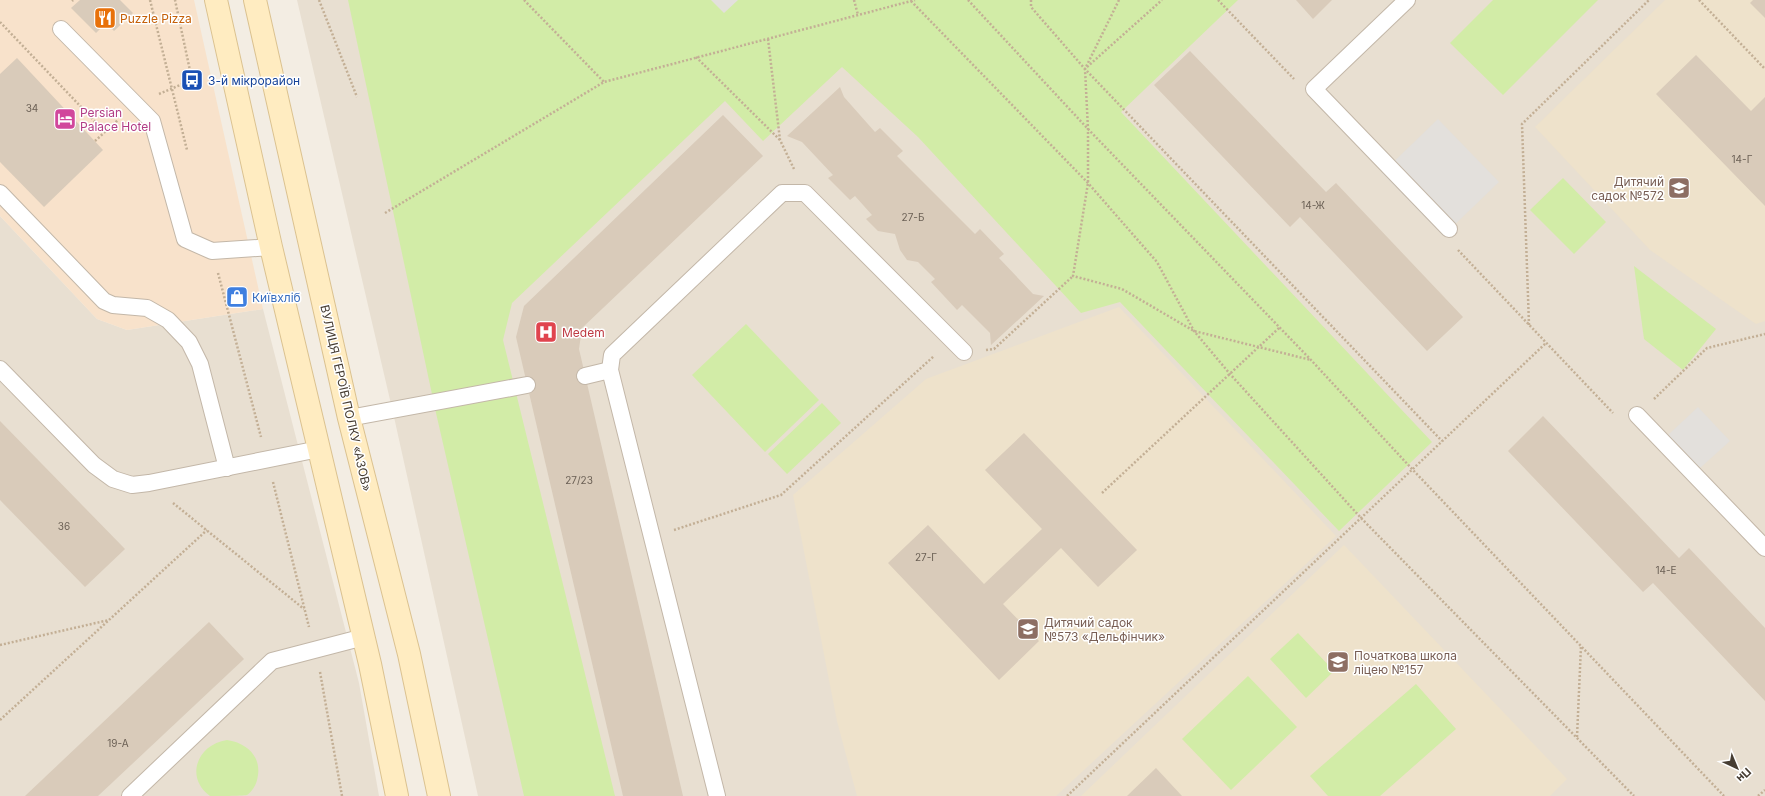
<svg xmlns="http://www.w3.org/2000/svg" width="1765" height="796" font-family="Inter,sans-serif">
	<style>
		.residential { fill: #e8dfd1 }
		.commercial { fill: #f8e2cb }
		.education { fill: #eee2cb }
		.green { fill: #d2eca7 }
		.parking { fill: #e3e0dc }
		.building { fill: #d9cbba }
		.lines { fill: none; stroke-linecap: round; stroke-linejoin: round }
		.service-casing { stroke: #c3b7a8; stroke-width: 18 }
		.secondary-casing { stroke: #dbc290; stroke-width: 24 }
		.path { stroke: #c3af95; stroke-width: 2.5; stroke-dasharray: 2 2; stroke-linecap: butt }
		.service { stroke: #fff; stroke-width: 16 }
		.secondary { stroke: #ffecc1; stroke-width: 22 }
		.labels { text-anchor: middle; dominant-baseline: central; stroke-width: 3; stroke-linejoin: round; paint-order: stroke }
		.number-label { font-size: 10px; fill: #6b6055 }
		.food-label { font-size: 12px; fill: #c56008; stroke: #fff; text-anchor: start }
		.transit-label { font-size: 12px; fill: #164399; stroke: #fff; text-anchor: start }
		.hotel-label { font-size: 12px; fill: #b23c85; stroke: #fff; text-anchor: start }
		.education-label { font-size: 12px; fill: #785e54; stroke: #fff; text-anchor: start }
		.shop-label { font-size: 12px; fill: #366cbe; stroke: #fff; text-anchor: start }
		.health-label { font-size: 12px; fill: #be3a42; stroke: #fff; text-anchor: start }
		.street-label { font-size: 12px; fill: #463d33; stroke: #fff }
	</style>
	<rect width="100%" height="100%" fill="#f3ede3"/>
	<g class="residential">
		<polygon points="297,0 1765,0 1765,796 478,796 394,417"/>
		<polygon points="0,216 97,319 127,330 263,309 359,683 379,796 0,796"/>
	</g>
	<polygon class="commercial" points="0,0 194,0 263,309 127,330 97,319 0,216"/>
	<g class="education">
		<polygon points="1665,0 1765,0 1765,321 1756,324 1650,250 1535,127"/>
		<polygon points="1119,307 1336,536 1056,796 857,796 837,721 793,495 926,379"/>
		<polygon points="1344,545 1567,779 1550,796 1081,796"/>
	</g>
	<g class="green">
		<polygon points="348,0 1238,0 1121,112 1432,442 1339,531 1120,302 1081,313 918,137 842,67 763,141 725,101 512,303 503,340 615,796 524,796 436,413"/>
		<polygon points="1493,0 1598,0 1503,95 1450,43"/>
		<polygon points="1563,178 1606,222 1574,254 1530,210"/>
		<polygon points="1634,266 1716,329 1683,370 1644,339"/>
		<polygon points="746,324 819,400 765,452 692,375"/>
		<polygon points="822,403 841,423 787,474 768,454"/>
		<polygon points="1298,633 1334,671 1306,698 1270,659"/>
		<polygon points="1248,676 1297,727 1231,790 1182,739"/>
		<polygon points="1416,684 1456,729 1380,796 1328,796 1310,776"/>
		<path d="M227,740c21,3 36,18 30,40 -1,5 -5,12 -10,15 -6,1 -29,1 -37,1 -26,-19 -12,-52 17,-56z"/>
	</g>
	<g class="parking">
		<polygon points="711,0 738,0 724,13"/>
		<polygon points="1438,119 1499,182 1443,236 1382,173"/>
		<polygon points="1698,407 1730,441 1699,469 1668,435"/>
	</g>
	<g class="building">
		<polygon points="80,0 120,0 133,13 114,31 106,23 96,33 71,8"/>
		<polygon points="1296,0 1332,0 1313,19"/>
		<polygon points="1753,0 1765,0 1765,18 1750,3"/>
		<polygon points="1190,51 1326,192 1336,183 1463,317 1427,351 1300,217 1290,227 1154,85"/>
		<polygon points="1696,55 1751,111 1765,97 1765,206 1656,94"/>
		<polygon points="17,58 103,150 44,207 0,162 0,74"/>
		<polygon points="840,87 844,97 875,132 880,128 903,151 897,156 975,234 980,229 1004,254 999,258 1033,294 1044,296 991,345 990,333 962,305 957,310 931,282 935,279 918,262 907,260 900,250 895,234 878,231 866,219 872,215 855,196 850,200 828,178 833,175 802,142 787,136"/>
		<polygon points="723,115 763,156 582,328 579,349 683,796 623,796 516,337 524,306"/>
		<polygon points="1543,416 1679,558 1689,548 1765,628 1765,701 1653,583 1643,592 1508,451"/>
		<polygon points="0,421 125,549 85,587 0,500"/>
		<polygon points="1024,433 1137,550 1098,587 1061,548 1003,604 1039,641 999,680 888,563 928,525 984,584 1042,529 985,470"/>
		<polygon points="209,622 244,659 98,796 25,796"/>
		<polygon points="1156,768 1182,796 1127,796"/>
	</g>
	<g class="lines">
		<g class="service-casing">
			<g id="service">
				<polyline points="1407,0 1314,89 1449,229"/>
				<polyline points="61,29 152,121 185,239 212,251 271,247"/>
				<polyline points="0,193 104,301 113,305 147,308 168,320 189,342 200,364 227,468"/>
				<polyline points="0,369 94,465 113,479 132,485 149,483 319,449"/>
				<polyline points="585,376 610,370"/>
				<polyline points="1637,415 1765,548"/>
				<polyline points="349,418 527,385"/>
				<polyline points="130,796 272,661 364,637"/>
				<polyline points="717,796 610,370 612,355 782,193 805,193 964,352"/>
			</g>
		</g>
		<g class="secondary-casing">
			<g id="secondary">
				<polyline points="216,0 271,247 370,664 397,796"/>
				<polyline points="255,0 349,418 409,654 439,796"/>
			</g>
		</g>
		<g class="path">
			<polyline points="150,0 187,150"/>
			<polyline points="319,0 357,97"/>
			<polyline points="524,0 604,82"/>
			<polyline points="854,0 858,15"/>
			<polyline points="968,0 1088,129 1311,360 1412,469 1724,796"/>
			<polyline points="1031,0 1031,7 1085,69 1442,441"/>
			<polyline points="1119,0 1085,69 1088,129 1088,183 1073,276 1122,289 1194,331 1311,360"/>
			<polyline points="1218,0 1294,79"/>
			<polyline points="1699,0 1765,69"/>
			<polyline points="72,1 73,0"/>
			<polyline points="911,1 1088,183 1157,262 1194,331 1230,374 1361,518 1634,796"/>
			<polyline points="0,22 105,132"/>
			<polyline points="768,39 780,140 794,169"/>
			<polyline points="696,57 780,140"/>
			<polyline points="1087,67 1162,0"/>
			<polyline points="159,94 192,80 175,0"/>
			<polyline points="95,141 118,120"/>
			<polyline points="385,213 604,82 915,0"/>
			<polyline points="1458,250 1613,413"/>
			<polyline points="218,273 261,437"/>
			<polyline points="1529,325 1522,124 1649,0"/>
			<polyline points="986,350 994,349 1073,276"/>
			<polyline points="1654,399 1707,348 1765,334"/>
			<polyline points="273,482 309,627"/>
			<polyline points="1102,493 1279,328"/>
			<polyline points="173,503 304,609"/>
			<polyline points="674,530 781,495 934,356"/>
			<polyline points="0,645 109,620"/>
			<polyline points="320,672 342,796"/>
			<polyline points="0,720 207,530"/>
			<polyline points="1577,737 1581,646"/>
			<polyline points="1067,796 1546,343"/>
			<polyline points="1758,796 1765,790"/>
		</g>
		<use href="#service" class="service"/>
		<use href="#secondary" class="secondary"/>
	</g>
	<defs>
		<g id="restaurant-square" transform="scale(1.15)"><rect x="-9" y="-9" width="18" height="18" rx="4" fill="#e8710a" stroke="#fff"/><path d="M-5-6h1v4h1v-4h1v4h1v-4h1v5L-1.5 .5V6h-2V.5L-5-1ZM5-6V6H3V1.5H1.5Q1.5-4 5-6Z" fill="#fff"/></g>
		<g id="bus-square" transform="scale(1.15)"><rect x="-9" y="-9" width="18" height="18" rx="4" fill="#1a4fb4" stroke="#fff"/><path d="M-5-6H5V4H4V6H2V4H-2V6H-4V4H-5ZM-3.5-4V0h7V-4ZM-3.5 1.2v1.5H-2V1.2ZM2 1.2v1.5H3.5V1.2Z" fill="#fff"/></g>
		<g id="hotel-square" transform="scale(1.15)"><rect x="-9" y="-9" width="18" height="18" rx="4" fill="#d1479c" stroke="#fff"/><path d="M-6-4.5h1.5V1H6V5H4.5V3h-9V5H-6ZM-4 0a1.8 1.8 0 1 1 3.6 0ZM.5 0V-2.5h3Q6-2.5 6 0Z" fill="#fff"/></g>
		<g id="school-square" transform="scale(1.15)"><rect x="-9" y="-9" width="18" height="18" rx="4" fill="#8d6e63" stroke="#fff"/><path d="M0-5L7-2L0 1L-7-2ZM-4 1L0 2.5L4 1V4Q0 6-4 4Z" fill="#fff"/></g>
		<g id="shop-square" transform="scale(1.15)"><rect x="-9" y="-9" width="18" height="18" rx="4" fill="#3f7fe0" stroke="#fff"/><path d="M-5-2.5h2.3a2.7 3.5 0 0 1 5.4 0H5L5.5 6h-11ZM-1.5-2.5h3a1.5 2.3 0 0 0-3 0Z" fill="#fff"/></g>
		<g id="hospital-square" transform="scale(1.15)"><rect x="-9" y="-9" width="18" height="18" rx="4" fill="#e0444e" stroke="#fff"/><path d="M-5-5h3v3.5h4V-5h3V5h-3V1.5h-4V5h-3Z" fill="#fff"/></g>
	</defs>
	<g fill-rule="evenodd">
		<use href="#restaurant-square" x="105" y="18"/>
		<use href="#bus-square" x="192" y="80"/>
		<use href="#hotel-square" x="65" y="119"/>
		<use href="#school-square" x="1679" y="188"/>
		<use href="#shop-square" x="237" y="297"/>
		<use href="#hospital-square" x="546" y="332"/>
		<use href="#school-square" x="1028" y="629"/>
		<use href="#school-square" x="1338" y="662"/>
	</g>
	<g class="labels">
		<g class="number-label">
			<text x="32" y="108">34</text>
			<text x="1742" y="159">14-Г</text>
			<text x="1313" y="205">14-Ж</text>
			<text x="913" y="217">27-Б</text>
			<text x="579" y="480">27/23</text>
			<text x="64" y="526">36</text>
			<text x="926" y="557">27-Г</text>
			<text x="1666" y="570">14-Е</text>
			<text x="118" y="743">19-А</text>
		</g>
		<g class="food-label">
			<text x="120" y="18">Puzzle Pizza</text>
		</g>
		<g class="transit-label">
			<text x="208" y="80">3-й мікрорайон</text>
		</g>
		<g class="hotel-label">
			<text x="80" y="112">Persian<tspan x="80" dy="14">Palace Hotel</tspan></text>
		</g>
		<g class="education-label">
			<text x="1664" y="181" text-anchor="end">Дитячий<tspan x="1664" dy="14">садок №572</tspan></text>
			<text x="1044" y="622">Дитячий садок<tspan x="1044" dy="14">№573 «Дельфінчик»</tspan></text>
			<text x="1354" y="655">Початкова школа<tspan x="1354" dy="14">ліцею №157</tspan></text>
		</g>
		<g class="shop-label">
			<text x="252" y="297">Київхліб</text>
		</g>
		<g class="health-label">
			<text x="562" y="332">Medem</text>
		</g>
		<g class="street-label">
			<text transform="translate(346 398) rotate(77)">ВУЛИЦЯ ГЕРОЇВ ПОЛКУ «АЗОВ»</text>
		</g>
	</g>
	<g transform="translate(1737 768) rotate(136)" stroke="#ffffff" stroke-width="3" paint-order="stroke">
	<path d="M0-3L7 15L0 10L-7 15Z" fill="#463d33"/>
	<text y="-6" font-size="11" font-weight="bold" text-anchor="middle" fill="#463d33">Пн</text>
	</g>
</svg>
